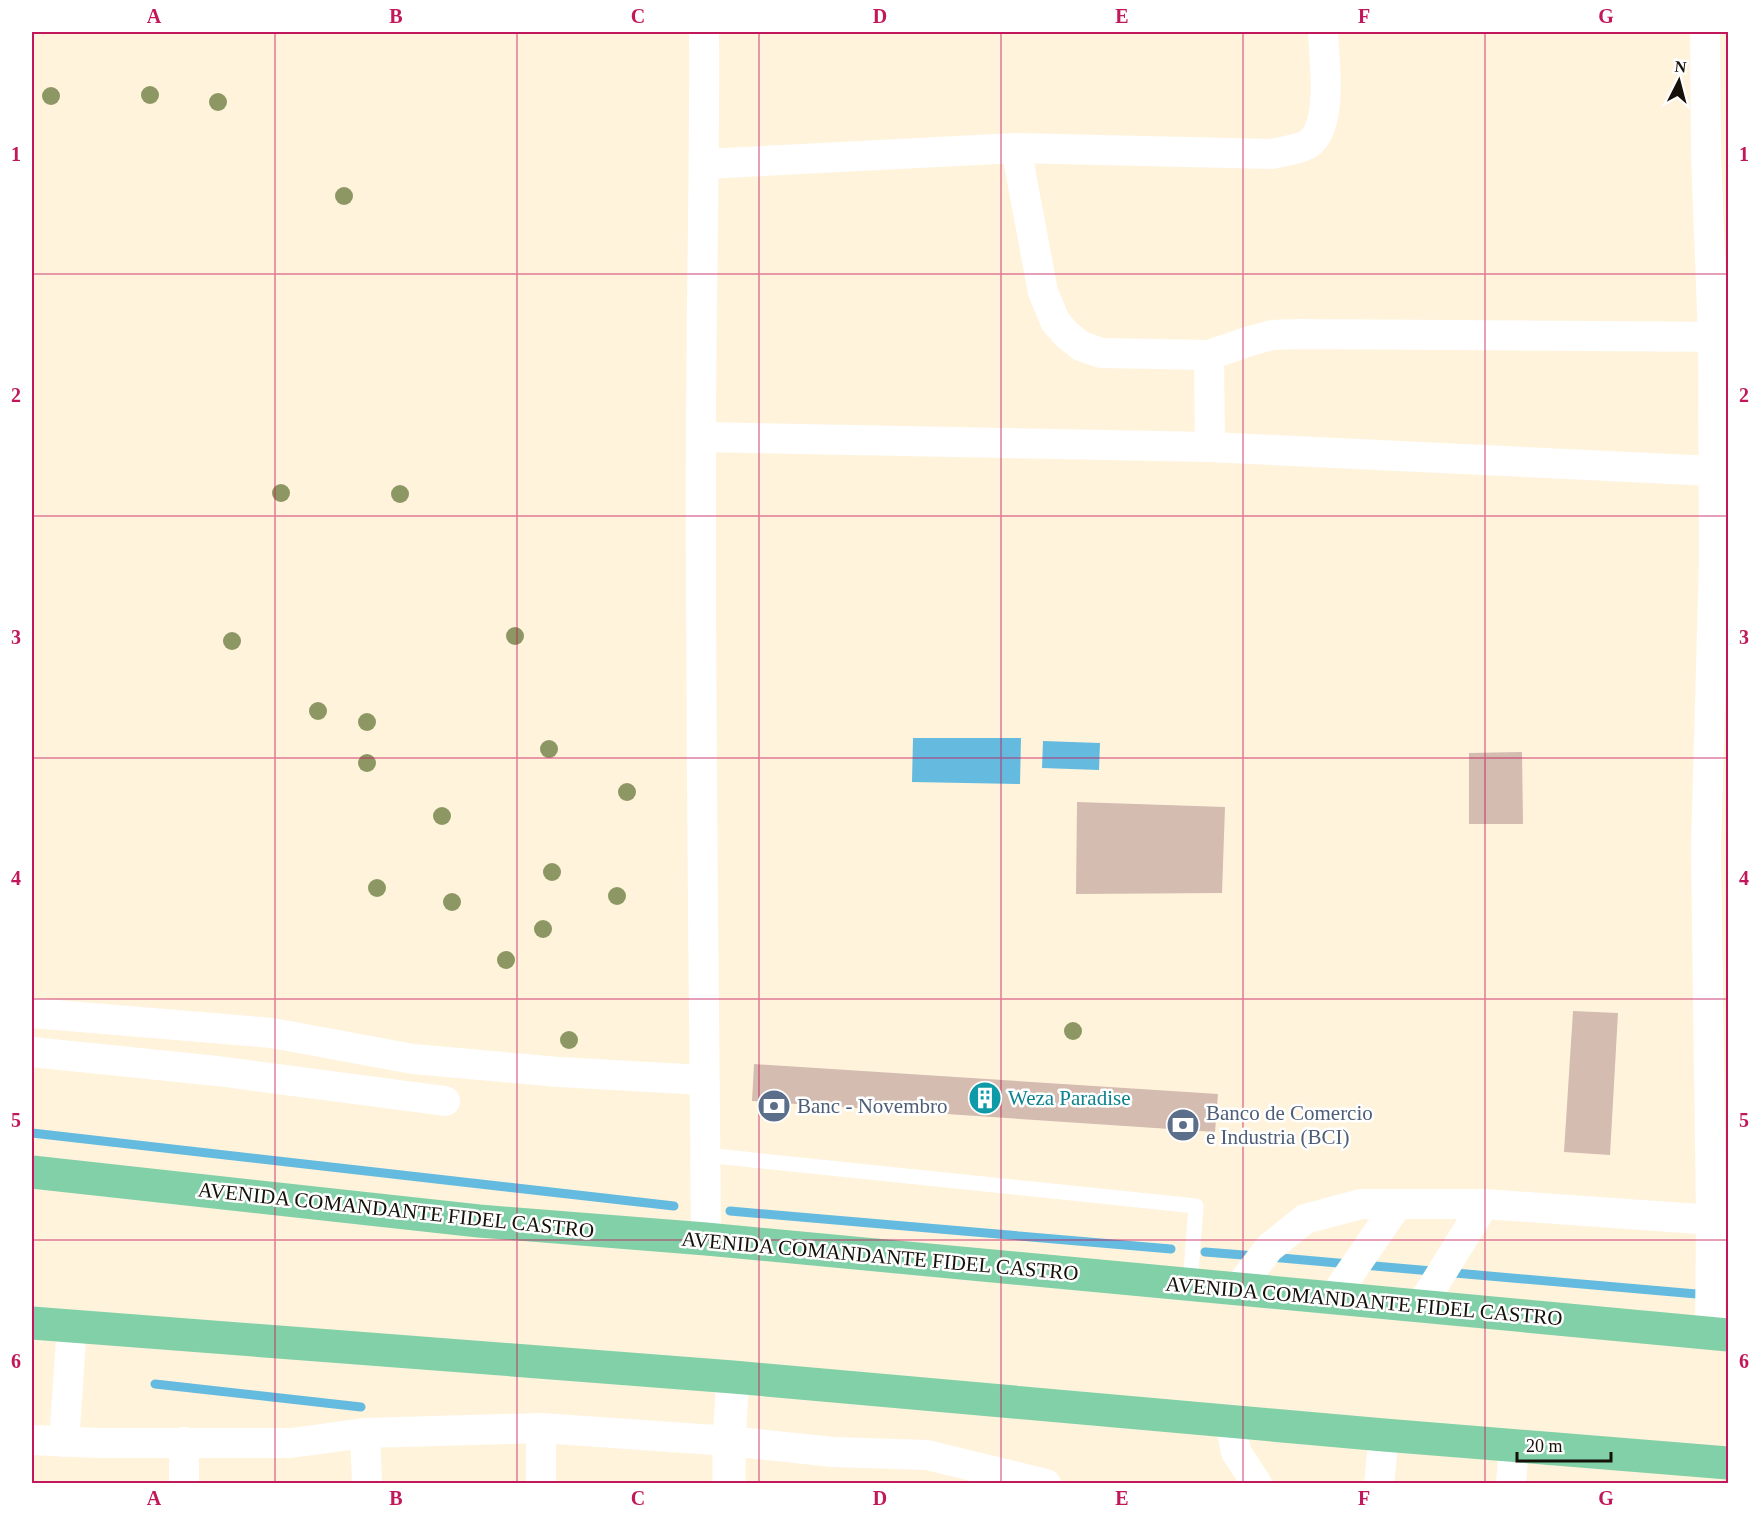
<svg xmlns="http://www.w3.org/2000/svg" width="1760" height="1515" font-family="Georgia,serif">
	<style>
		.water { fill: #64bbdf }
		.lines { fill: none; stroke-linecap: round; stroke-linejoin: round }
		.stream { stroke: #64bbdf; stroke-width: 9 }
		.building { fill: #d4bcb1 }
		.service { stroke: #fff; stroke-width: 15 }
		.minor { stroke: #fff; stroke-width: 30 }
		.tertiary { stroke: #fff; stroke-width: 33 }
		.motorway { stroke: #82d0a8; stroke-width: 33 }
		.tree { fill: #8d9763 }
		.grid { fill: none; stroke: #c2185b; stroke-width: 1.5; stroke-opacity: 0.55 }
		.labels { text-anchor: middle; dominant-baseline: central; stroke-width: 5; stroke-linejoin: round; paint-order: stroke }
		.culture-label { font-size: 21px; fill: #0d838f; stroke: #fff; text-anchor: start }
		.service-label { font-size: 21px; fill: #4e5e75; stroke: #fff; text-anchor: start }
		.street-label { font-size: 21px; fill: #151109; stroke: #fff }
		.neatline { fill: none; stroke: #c2185b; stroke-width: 2 }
		.grid-label { font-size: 20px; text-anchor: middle; font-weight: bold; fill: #c2185b }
	</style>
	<rect width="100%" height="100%" fill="#fff3dc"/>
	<g class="water">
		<polygon points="913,738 1021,738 1020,784 912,782"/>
		<polygon points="1043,741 1100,743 1099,770 1042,768"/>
	</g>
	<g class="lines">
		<g class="stream">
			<polyline points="32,1133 674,1206"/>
			<polyline points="730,1211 1171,1249"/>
			<polyline points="1205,1252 1256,1256"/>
			<polyline points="1270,1257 1349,1264"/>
			<polyline points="1363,1265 1708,1295"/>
			<polyline points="155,1384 361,1407"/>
		</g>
	</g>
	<g class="building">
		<polygon points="1522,752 1523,824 1469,824 1469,753"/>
		<polygon points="1077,802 1225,807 1222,893 1076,894"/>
		<polygon points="1573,1011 1618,1013 1610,1155 1564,1152"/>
		<polygon points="754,1064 1218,1094 1215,1132 752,1101"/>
	</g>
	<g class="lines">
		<polyline class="service" points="705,1155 1196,1206 1190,1285"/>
		<g class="minor">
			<path d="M704,32c1,135 -3,271 -3,406 -1,267 3,534 5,801"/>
			<polyline points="1705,32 1706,154 1713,337 1714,560 1706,848 1711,1220 1710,1333"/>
			<polyline points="1016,148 1043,292 1055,321 1066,334 1081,346 1101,353 1209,355 1250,341 1272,335 1296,334 1728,337"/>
			<path d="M705,164l311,-16 256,6c11,-3 27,-4 36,-10 26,-17 16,-85 15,-112"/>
			<polyline points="1209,355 1210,447"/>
			<polyline points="701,437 1210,447 1713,471"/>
			<polyline points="32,1013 272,1033 413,1059 559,1072 704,1080"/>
			<polyline points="32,1052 217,1071 445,1101"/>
			<polyline points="1238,1289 1269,1248 1305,1219 1361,1204 1484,1204 1728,1221"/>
			<polyline points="1333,1298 1397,1205"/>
			<polyline points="1421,1306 1484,1204"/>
			<polyline points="1230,1422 1236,1452 1257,1484"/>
			<polyline points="365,1433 367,1484"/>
			<polyline points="32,1440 99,1443 291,1443 365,1433 541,1428 729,1441 833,1452 927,1455 1046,1484"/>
			<polyline points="64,1442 72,1326"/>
			<polyline points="184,1442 184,1484"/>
			<polyline points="541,1484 541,1428"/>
			<polyline points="1379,1484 1384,1435"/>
			<polyline points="1511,1484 1514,1446"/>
		</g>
		<polyline class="tertiary" points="729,1484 729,1441 733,1377"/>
		<g class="motorway">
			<polyline points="32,1172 479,1221 706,1239 1728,1335"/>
			<polyline points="32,1323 733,1377 1384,1435 1728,1463"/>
		</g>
	</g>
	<g class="tree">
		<circle cx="150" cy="95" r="9"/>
		<circle cx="51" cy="96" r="9"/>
		<circle cx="218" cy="102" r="9"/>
		<circle cx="344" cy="196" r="9"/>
		<circle cx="281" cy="493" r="9"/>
		<circle cx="400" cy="494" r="9"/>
		<circle cx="515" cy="636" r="9"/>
		<circle cx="232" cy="641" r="9"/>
		<circle cx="318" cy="711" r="9"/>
		<circle cx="367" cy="722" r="9"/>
		<circle cx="549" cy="749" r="9"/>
		<circle cx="367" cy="763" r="9"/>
		<circle cx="627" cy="792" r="9"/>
		<circle cx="442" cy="816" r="9"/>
		<circle cx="552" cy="872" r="9"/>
		<circle cx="377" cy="888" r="9"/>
		<circle cx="617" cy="896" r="9"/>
		<circle cx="452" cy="902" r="9"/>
		<circle cx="543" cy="929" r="9"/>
		<circle cx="506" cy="960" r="9"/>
		<circle cx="1073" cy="1031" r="9"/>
		<circle cx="569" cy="1040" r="9"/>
	</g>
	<path class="grid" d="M275,32v1452M517,32v1452M759,32v1452M1001,32v1452M1243,32v1452M1485,32v1452M32,274h1696M32,516h1696M32,758h1696M32,999h1696M32,1240h1696"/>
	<defs>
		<g id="building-disc" transform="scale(1.725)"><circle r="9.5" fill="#0f9aa8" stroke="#fff"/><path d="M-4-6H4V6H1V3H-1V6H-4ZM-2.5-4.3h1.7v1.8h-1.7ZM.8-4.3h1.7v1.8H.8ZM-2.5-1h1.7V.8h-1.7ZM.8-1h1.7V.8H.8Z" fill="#fff"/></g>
		<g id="bank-disc" transform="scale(1.725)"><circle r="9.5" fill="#5c6f8a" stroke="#fff"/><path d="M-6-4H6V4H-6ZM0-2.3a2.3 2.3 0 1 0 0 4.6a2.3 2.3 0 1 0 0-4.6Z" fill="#fff"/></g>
	</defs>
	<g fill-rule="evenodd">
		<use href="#building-disc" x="985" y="1098"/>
		<use href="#bank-disc" x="774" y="1106"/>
		<use href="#bank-disc" x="1183" y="1125"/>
	</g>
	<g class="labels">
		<g class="culture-label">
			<text x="1008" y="1098">Weza Paradise</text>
		</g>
		<g class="service-label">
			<text x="797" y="1106">Banc - Novembro</text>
			<text x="1206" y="1113">Banco de Comercio<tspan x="1206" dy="24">e Industria (BCI)</tspan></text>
		</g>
		<g class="street-label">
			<text transform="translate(396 1210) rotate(6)">AVENIDA COMANDANTE FIDEL CASTRO</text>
			<text transform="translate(880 1256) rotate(5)">AVENIDA COMANDANTE FIDEL CASTRO</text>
			<text transform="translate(1364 1301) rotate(5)">AVENIDA COMANDANTE FIDEL CASTRO</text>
		</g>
	</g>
	<rect width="1760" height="1515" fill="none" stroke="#ffffff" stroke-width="66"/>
	<g transform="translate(1679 81) rotate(6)" stroke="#ffffff" stroke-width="4.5" paint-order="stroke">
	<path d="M0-4.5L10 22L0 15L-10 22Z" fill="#151109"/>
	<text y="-9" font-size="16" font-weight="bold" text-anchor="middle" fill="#151109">N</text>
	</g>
	<path d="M1517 1452v9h94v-9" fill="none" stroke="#151109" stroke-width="3"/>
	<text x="1526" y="1452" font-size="18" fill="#151109" stroke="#ffffff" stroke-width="4.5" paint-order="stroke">20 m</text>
	<rect x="33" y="33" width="1694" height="1449" class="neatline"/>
	<g class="grid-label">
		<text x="154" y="23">A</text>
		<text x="396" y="23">B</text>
		<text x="638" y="23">C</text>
		<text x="880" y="23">D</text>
		<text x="1122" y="23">E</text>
		<text x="1364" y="23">F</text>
		<text x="1606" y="23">G</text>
		<text x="16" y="161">1</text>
		<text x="1744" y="161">1</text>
		<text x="16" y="402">2</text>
		<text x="1744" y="402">2</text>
		<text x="16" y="644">3</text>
		<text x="1744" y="644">3</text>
		<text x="16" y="885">4</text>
		<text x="1744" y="885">4</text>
		<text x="16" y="1127">5</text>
		<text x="1744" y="1127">5</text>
		<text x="16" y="1368">6</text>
		<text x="1744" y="1368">6</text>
		<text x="154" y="1505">A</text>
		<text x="396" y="1505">B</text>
		<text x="638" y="1505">C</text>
		<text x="880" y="1505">D</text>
		<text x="1122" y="1505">E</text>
		<text x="1364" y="1505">F</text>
		<text x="1606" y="1505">G</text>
	</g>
</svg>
